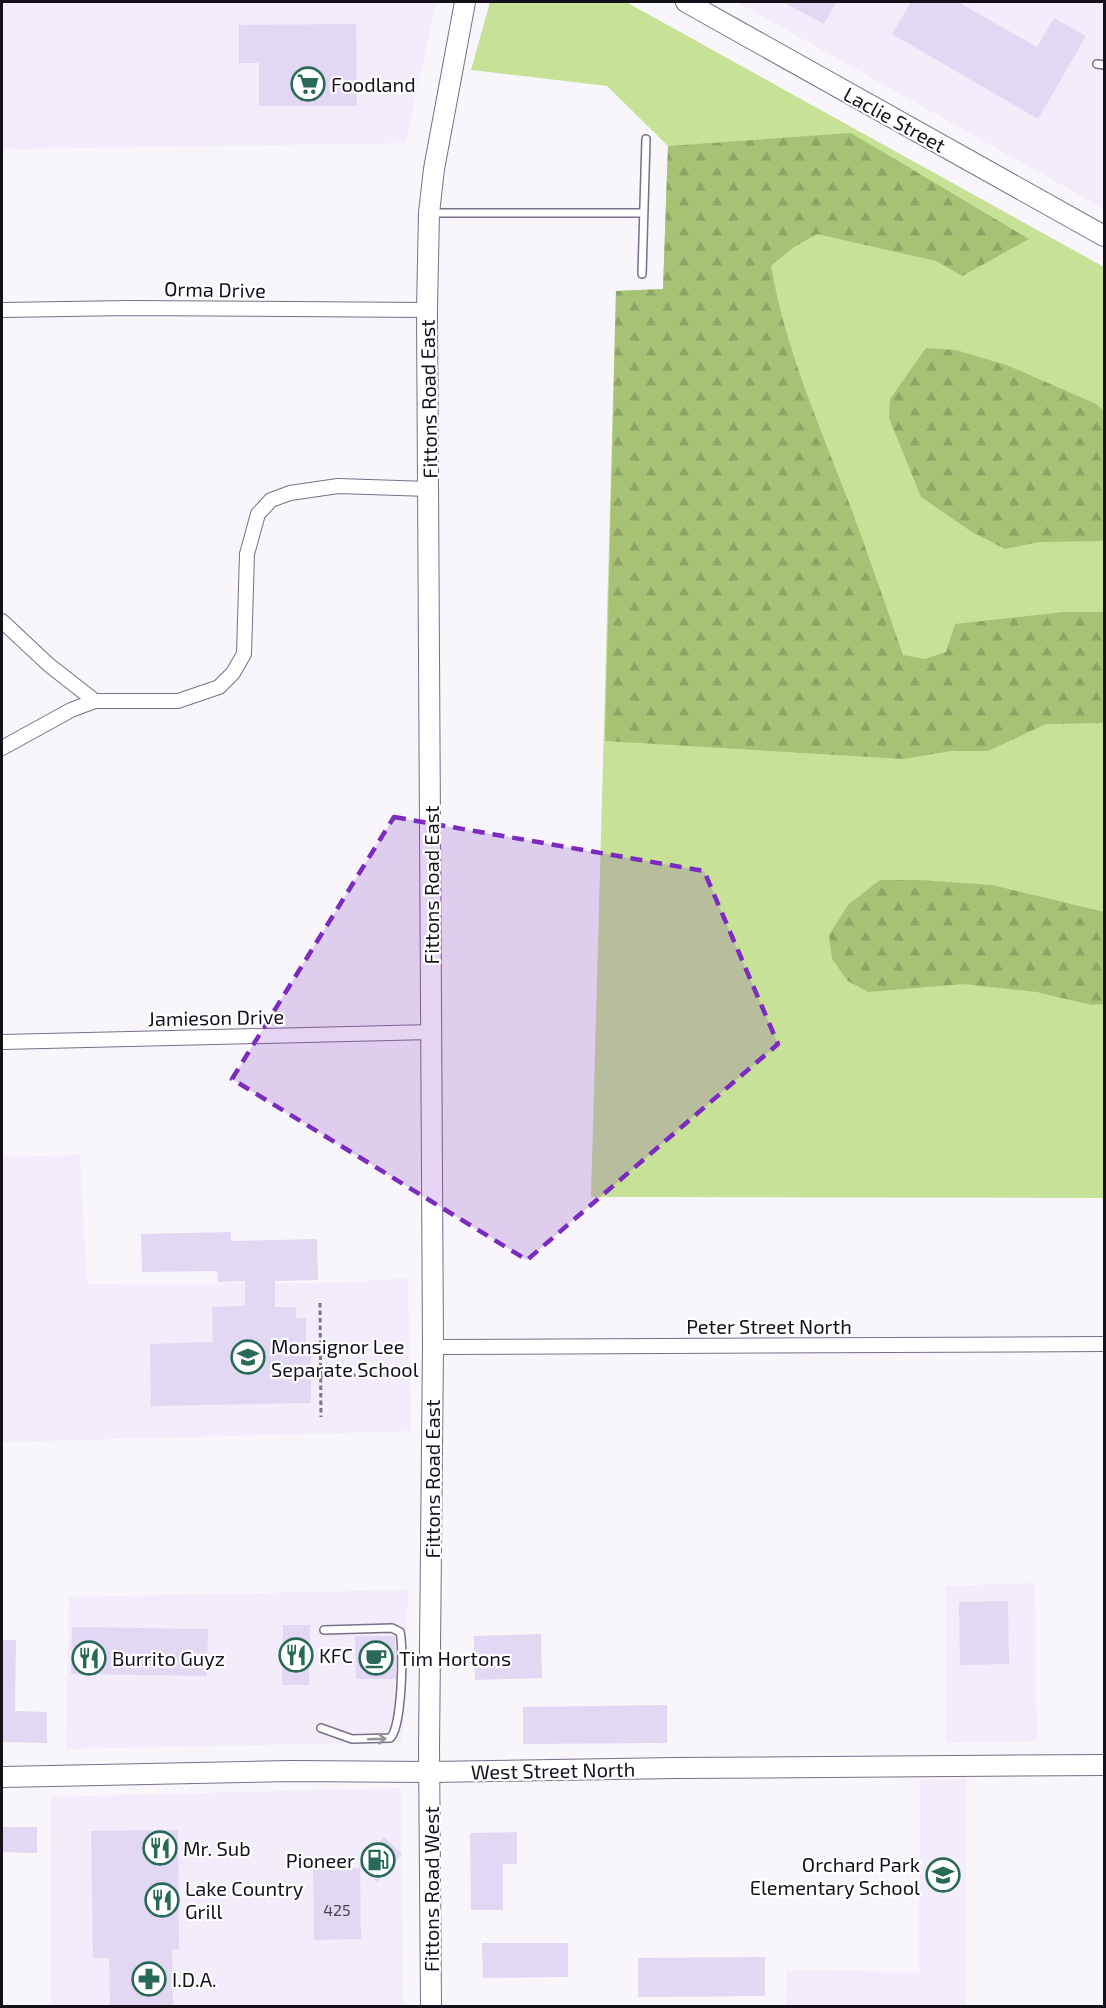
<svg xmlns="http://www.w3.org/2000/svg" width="1106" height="2008" font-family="'Exo 2',sans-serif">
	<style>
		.built { fill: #f2ecfb }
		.grass { fill: #c7e197 }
		.forest { fill: url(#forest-firs) }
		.building { fill: #e3d8f4 }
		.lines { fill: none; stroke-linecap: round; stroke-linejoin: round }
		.lane-casing { stroke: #796f88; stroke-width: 10 }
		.street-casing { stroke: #796f88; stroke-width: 16 }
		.secondary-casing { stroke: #796f88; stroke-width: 22 }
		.path { stroke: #7c7881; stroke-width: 3; stroke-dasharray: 4.5 3; stroke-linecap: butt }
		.lane { stroke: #fff; stroke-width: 7 }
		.street { stroke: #fff; stroke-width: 14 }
		.secondary { stroke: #fff; stroke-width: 20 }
		.oneway { stroke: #969498 }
		.marked { fill: #7b2cbf; fill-opacity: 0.2; stroke: #7b2cbf; stroke-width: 4.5; stroke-dasharray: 12 8; stroke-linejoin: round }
		.labels { text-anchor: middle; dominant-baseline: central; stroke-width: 4.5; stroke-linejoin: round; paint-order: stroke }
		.number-label { font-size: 16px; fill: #484351 }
		.poi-label { font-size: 20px; fill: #15111b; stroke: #fff; text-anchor: start }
		.street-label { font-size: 20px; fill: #15111b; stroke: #fff }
	</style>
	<defs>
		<pattern id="forest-firs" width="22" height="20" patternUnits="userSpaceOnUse" patternTransform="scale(1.5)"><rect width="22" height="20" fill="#a7c175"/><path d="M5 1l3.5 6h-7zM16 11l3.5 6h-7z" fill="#8fa565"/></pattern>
	</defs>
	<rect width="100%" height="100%" fill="#f8f5fb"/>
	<g class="built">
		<polygon points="2,2 436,2 406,143 16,149 2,148"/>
		<polygon points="737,2 1104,2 1104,209"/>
		<polygon points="80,1155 87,1284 338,1283 408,1278 411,1431 2,1442 2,1157"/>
		<polygon points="1035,1583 1037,1741 946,1743 945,1586"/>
		<polygon points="408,1590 402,1742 66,1749 69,1597"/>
		<polygon points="966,1779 966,2006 786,2006 787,1970 919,1972 920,1780"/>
		<polygon points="401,1788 403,2006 51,2006 51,1797"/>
	</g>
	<polygon class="grass" points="490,2 626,2 1104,267 1104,1198 591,1197 616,291 663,289 668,146 607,86 471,70"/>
	<g class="forest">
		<path d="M851,133l178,106 -67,37 -26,-15 -119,-27 -23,13 -23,19c14,83 50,163 80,242 18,49 35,98 52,147l22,4 21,-7 9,-28 108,-12h41v111l-58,1 -58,27h-37l-47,8 -299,-18 11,-450 47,-2 5,-143z"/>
		<polygon points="926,348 956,350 1009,366 1096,404 1104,411 1104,541 1039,542 1005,549 972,532 921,497 889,418 890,399"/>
		<polygon points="880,880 920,880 992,885 1104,912 1104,1004 1091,1005 1037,992 963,984 868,992 848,981 832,959 829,935 848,905"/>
	</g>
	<g class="building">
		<polygon points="783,2 836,2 824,24"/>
		<polygon points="911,2 958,2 1037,47 1054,18 1086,36 1038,119 892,34"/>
		<polygon points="356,24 357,106 259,106 259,63 239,63 239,25"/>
		<polygon points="231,1232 231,1241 317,1239 318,1280 275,1281 275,1307 296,1307 296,1318 306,1318 306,1354 311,1354 311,1403 151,1406 150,1344 213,1342 212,1307 245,1306 245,1281 218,1282 217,1271 142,1272 141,1234"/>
		<polygon points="1008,1601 1009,1664 960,1665 959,1602"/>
		<polygon points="283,1625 310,1625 309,1685 282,1685"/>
		<polygon points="72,1627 208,1629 207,1676 71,1674"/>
		<polygon points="541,1634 542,1678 475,1680 474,1636"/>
		<polygon points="355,1636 395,1636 396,1679 356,1679"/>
		<polygon points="2,1640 16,1640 15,1711 47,1712 47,1743 2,1742"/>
		<polygon points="667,1705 667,1743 523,1744 523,1707"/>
		<polygon points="2,1827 37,1827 37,1853 2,1852"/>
		<polygon points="178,1830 179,1949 172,1949 173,2007 110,2007 109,1958 93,1958 91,1831"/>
		<polygon points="517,1832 517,1864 503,1864 503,1910 471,1910 470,1833"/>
		<polygon points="384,1837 402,1854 377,1882 359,1866"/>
		<polygon points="360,1868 361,1939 314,1940 313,1869"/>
		<polygon points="482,1943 568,1943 568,1977 483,1978"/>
		<polygon points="765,1957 765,1996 638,1997 638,1958"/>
	</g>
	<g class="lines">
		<g class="lane-casing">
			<g id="lane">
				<polyline points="1097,64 1104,65"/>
				<polyline points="431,213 643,213"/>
				<polyline points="642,274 646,139"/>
				<path d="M321,1728l31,11 38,-1c12,-8 14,-91 10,-106l-8,-4 -68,2"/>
			</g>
		</g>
		<g class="street-casing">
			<g id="street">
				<polyline points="2,310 128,308 427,310"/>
				<polyline points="2,621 49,665 95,701"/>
				<polyline points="2,748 71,710 95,701 178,701 219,687 233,673 244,654 247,554 258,514 271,500 290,493 338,486 429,489"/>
				<polyline points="2,1042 432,1032"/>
				<polyline points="433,1347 1104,1344"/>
			</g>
		</g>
		<g class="secondary-casing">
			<g id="secondary">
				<polyline points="686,2 1104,236"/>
				<polyline points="2,1777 291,1771 430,1772 675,1768 1104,1765"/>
				<polyline points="431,2006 429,1748 433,1347 427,310 429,213 434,169 465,2"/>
			</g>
		</g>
		<g class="path">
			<polyline points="320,1303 321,1417"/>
			<polyline points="321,1376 415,1374"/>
		</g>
		<use href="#lane" class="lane"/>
		<use href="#street" class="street"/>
		<use href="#secondary" class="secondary"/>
	</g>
	<defs><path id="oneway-shaft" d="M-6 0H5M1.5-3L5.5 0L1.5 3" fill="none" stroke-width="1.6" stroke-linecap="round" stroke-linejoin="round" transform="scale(1.5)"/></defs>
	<use class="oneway" href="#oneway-shaft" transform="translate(377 1739) rotate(-2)"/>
	<path class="marked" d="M394,817l310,54 74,173 -251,216 -295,-181z"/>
	<defs>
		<g id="supermarket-ring" transform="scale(1.725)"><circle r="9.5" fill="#fff" stroke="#286958" stroke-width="1.5"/><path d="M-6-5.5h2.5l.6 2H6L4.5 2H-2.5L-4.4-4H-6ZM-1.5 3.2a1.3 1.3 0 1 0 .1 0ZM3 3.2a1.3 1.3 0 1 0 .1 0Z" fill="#286958"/></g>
		<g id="school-ring" transform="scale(1.725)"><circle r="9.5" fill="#fff" stroke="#286958" stroke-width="1.5"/><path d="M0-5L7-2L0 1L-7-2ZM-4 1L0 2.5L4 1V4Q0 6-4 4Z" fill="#286958"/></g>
		<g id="restaurant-ring" transform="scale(1.725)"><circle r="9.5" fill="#fff" stroke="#286958" stroke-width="1.5"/><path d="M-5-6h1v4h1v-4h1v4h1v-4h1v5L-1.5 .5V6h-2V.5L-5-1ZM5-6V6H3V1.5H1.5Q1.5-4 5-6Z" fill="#286958"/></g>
		<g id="cafe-ring" transform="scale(1.725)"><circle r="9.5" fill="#fff" stroke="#286958" stroke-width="1.5"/><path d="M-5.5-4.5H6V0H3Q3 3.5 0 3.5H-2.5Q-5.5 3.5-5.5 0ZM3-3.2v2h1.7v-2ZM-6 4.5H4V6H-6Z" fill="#286958"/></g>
		<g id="fuel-ring" transform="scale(1.725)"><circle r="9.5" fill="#fff" stroke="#286958" stroke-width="1.5"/><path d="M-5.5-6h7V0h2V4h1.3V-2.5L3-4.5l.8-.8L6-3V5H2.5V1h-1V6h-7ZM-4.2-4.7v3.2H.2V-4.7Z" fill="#286958"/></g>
		<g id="pharmacy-ring" transform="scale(1.725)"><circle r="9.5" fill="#fff" stroke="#286958" stroke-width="1.5"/><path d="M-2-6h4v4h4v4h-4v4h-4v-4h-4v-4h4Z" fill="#286958"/></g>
	</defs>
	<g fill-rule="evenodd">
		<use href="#supermarket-ring" x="308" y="84"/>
		<use href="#school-ring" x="248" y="1357"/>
		<use href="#restaurant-ring" x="296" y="1655"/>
		<use href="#restaurant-ring" x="89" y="1658"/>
		<use href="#cafe-ring" x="376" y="1658"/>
		<use href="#restaurant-ring" x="160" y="1848"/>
		<use href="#fuel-ring" x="378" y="1860"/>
		<use href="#school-ring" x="943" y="1875"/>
		<use href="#restaurant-ring" x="162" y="1900"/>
		<use href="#pharmacy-ring" x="149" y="1979"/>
	</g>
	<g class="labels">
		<g class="number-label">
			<text x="337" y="1909">425</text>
		</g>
		<g class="poi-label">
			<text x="331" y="84">Foodland</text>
			<text x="271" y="1346">Monsignor Lee<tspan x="271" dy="23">Separate School</tspan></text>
			<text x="319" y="1655">KFC</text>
			<text x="112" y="1658">Burrito Guyz</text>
			<text x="399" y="1658">Tim Hortons</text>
			<text x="183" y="1848">Mr. Sub</text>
			<text x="355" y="1860" text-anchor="end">Pioneer</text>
			<text x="920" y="1864" text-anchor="end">Orchard Park<tspan x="920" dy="23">Elementary School</tspan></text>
			<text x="185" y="1888">Lake Country<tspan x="185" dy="23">Grill</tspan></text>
			<text x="172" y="1979">I.D.A.</text>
		</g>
		<g class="street-label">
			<text transform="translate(895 119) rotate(29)">Laclie Street</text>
			<text transform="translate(215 289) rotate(1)">Orma Drive</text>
			<text transform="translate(428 399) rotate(-91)">Fittons Road East</text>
			<text transform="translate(431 885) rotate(-90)">Fittons Road East</text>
			<text transform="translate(216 1017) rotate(-1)">Jamieson Drive</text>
			<text x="769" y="1326">Peter Street North</text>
			<text transform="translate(432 1479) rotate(-90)">Fittons Road East</text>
			<text transform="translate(553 1770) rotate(-1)">West Street North</text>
			<text transform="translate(431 1889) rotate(-90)">Fittons Road West</text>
		</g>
	</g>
	<rect width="1106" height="2008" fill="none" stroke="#15111b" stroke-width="6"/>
</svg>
